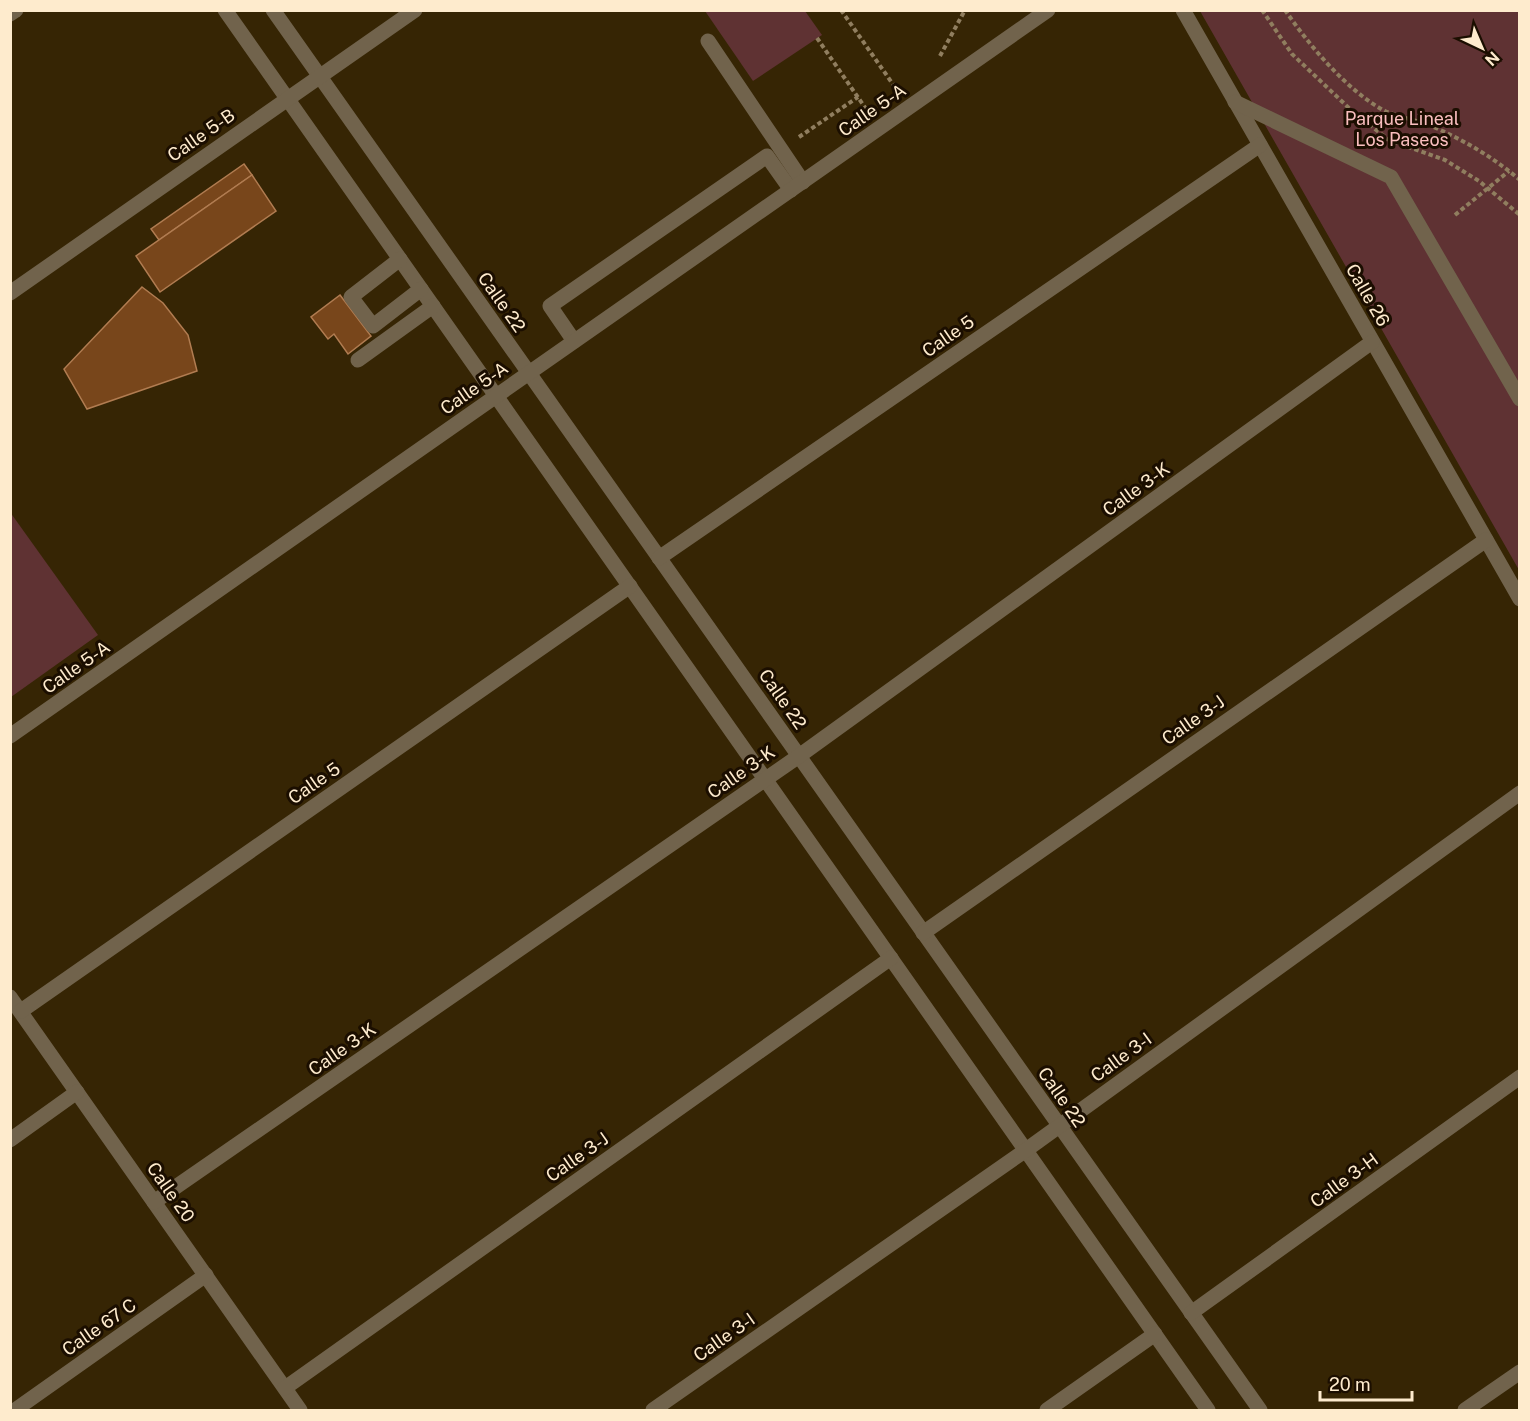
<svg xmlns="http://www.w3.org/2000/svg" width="1530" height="1421" font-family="'Public Sans',sans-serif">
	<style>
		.green { fill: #5f3233 }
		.building { fill: #78461b; stroke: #b17c51; stroke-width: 1.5 }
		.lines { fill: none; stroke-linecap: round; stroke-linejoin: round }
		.path { stroke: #907e5f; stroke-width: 4; stroke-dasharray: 4.5 3; stroke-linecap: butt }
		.minor { stroke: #71634c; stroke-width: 15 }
		.labels { text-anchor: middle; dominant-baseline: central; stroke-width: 6; stroke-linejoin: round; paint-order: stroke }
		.street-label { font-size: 18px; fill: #feebcd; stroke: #1b0e00 }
		.park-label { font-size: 18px; fill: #fabebe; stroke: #1b0e00 }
	</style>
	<rect width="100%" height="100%" fill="#362504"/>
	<g class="green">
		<polygon points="705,11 805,11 822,35 753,81"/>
		<polygon points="1200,11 1519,11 1519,571 1519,570"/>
		<polygon points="10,512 98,635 11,697 10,697"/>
	</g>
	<g class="building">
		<polygon points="244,164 252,175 159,240 151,229"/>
		<polygon points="252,175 276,211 160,292 136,256"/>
		<polygon points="142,287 163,303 188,335 197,371 87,409 64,369"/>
		<polygon points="340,295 371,336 348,354 334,334 328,339 311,317"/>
	</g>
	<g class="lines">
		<g class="path">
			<polyline points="841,10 897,90"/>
			<polyline points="1262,10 1292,54 1351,110 1389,140 1445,160 1479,181 1520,215"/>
			<path d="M1285,10c24,35 62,81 100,101 14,6 30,9 44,14 33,14 64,32 91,55"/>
			<polyline points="817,38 866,109"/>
			<polyline points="940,56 965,10"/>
			<polyline points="799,137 858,97"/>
			<polyline points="1455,215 1509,171"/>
		</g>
		<g class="minor">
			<polyline points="225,10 1208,1410"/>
			<polyline points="273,10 1260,1410"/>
			<polyline points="1183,10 1520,599"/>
			<polyline points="10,14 16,10"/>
			<polyline points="708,41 803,182"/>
			<polyline points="1235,102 1391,177 1520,399"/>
			<polyline points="400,259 351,297 373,326 421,289"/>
			<polyline points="10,293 415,10"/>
			<polyline points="574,341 550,306 767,156 791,190"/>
			<polyline points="358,360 433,306"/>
			<polyline points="659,558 1260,145"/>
			<polyline points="10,736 1048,10"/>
			<polyline points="923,933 1486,540"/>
			<polyline points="10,997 300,1410"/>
			<polyline points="21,1011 630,586"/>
			<polyline points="10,1140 77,1092"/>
			<polyline points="154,1202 799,756 1372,342"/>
			<polyline points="1191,1313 1520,1077"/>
			<polyline points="285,1388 891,958"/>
			<polyline points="15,1410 206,1275"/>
			<polyline points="653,1410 1026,1150 1520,793"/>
			<polyline points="1047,1410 1155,1334"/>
			<polyline points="1465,1410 1520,1372"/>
		</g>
	</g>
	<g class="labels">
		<g class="street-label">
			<text transform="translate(872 110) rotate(-35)">Calle 5-A</text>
			<text transform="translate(201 135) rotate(-35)">Calle 5-B</text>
			<text transform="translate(1368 295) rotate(60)">Calle 26</text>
			<text transform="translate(502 302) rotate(55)">Calle 22</text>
			<text transform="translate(948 336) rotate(-35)">Calle 5</text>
			<text transform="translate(474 388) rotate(-35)">Calle 5-A</text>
			<text transform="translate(1136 489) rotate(-36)">Calle 3-K</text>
			<text transform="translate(76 667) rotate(-35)">Calle 5-A</text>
			<text transform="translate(783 699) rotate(55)">Calle 22</text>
			<text transform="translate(1193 720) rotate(-35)">Calle 3-J</text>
			<text transform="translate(741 772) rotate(-35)">Calle 3-K</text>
			<text transform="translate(314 783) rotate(-35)">Calle 5</text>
			<text transform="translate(342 1049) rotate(-35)">Calle 3-K</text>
			<text transform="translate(1121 1057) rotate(-36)">Calle 3-I</text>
			<text transform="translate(1062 1097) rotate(55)">Calle 22</text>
			<text transform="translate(577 1157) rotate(-35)">Calle 3-J</text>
			<text transform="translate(1344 1180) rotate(-36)">Calle 3-H</text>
			<text transform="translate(171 1192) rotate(55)">Calle 20</text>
			<text transform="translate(99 1327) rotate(-35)">Calle 67 C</text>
			<text transform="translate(724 1337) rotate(-35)">Calle 3-I</text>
		</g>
		<g class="park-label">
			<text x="1402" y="118">Parque Lineal<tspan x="1402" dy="21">Los Paseos</tspan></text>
		</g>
	</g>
	<rect width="1530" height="1421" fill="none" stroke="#feebcd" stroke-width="24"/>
	<g transform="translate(1482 48) rotate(136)" stroke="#1b0e00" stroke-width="4.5" paint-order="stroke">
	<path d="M0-4.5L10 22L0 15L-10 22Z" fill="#feebcd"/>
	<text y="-9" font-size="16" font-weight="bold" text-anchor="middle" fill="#feebcd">N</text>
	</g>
	<path d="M1320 1391v9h92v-9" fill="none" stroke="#feebcd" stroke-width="3"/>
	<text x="1329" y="1391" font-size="18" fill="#feebcd" stroke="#1b0e00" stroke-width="4.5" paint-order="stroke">20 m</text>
</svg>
